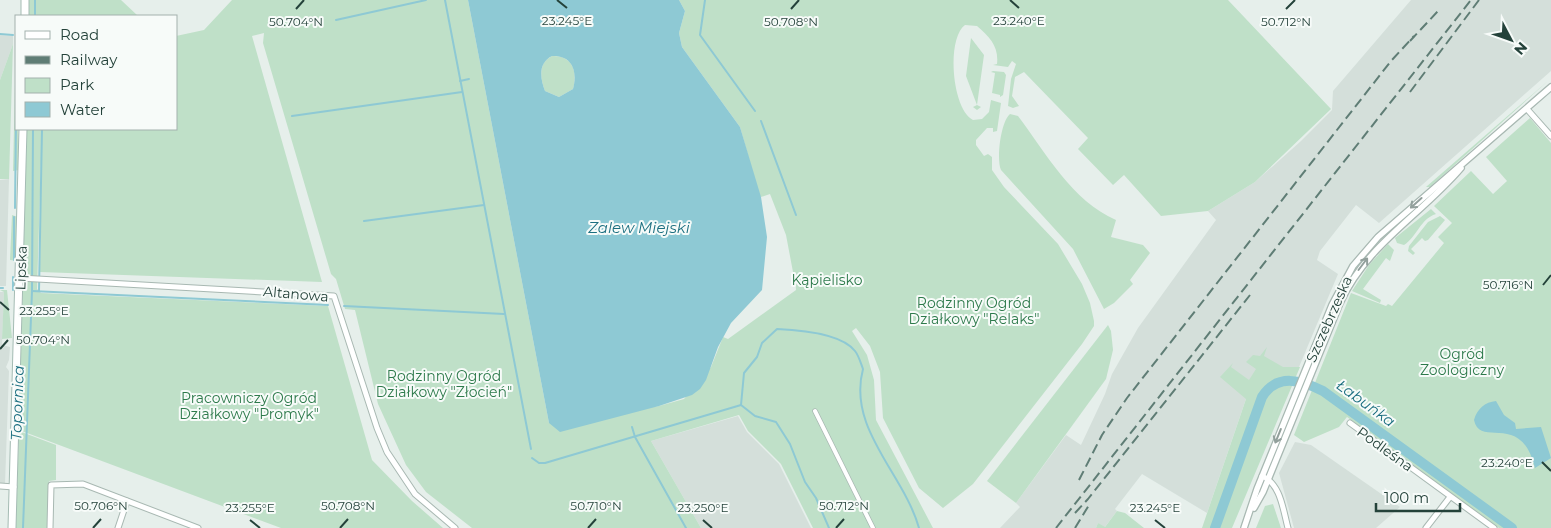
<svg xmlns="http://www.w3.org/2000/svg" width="1551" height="528" font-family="Montserrat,sans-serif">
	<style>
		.built { fill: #d4dfda }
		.green { fill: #bfe0c8 }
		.water { fill: #8ec9d4; fill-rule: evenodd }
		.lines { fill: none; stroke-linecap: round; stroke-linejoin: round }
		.stream { stroke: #8ec9d4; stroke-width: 2 }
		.river { stroke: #8ec9d4; stroke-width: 10 }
		.pedestrian-casing { stroke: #a8b8b2; stroke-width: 5.5 }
		.minor-casing { stroke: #a8b8b2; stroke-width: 7 }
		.tertiary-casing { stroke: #a8b8b2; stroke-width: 8 }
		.secondary-casing { stroke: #a4bbb3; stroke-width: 9 }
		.pedestrian { stroke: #fff; stroke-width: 4 }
		.minor { stroke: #fff; stroke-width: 5 }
		.tertiary { stroke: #fff; stroke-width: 5.5 }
		.secondary { stroke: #fff; stroke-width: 7 }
		.rail { stroke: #5f7d75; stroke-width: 2; stroke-dasharray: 10 5; stroke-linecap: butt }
		.oneway { stroke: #92a09c }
		.ticks { fill: none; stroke: #24423a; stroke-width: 2 }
		.labels { text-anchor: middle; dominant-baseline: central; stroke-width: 4; stroke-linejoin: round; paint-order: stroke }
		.street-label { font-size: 14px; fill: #24423a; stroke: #f7fbf9 }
		.park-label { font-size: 14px; fill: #2d7a4b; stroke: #f7fbf9 }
		.water-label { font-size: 15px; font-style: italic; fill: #1c6f80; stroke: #f7fbf9 }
		.ticks-label { font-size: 12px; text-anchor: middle; fill: #24423a; stroke: #f7fbf9; stroke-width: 4; stroke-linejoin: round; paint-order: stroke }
	</style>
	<rect width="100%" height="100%" fill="#e6efeb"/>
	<g class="built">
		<polygon points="1411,0 1551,0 1551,71 1379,223 1356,205 1320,251 1317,260 1338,274 1299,367 1283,367 1249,390 1207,513 1142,474 1115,509 1117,511 1104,528 1098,523 1096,528 1000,528 1020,507 1016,503 1066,435 1081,445 1105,394 1112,374 1138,328 1216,220 1208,211 1255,182 1301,141 1332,110 1333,91"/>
		<polygon points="0,35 13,36 13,44 0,80"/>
		<polygon points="9,179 6,286 0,286 0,180"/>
		<polygon points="0,292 4,292 2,345 10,347 9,360 6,367 9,371 5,484 0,483"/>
		<polygon points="738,416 747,432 779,464 811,528 701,528 651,441"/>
		<polygon points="1295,442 1311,445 1400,507 1376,528 1294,528 1279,473"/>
	</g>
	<g class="green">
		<polygon points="29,0 121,0 138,16 28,16"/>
		<path d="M232,0h236l81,423 110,-17 25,-7 27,-32 12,-30 5,2 68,-49 -1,-18h-2l-7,-37 -16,-41 -9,3 -2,-3 -19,-67 -58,-80 -3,-14 6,-22 -6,-11h549l103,109 -76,73 -47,29 -47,5 -37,-41 -11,10 -35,-36 10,-11 -64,-66 -9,5 -3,19 7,10 -6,2 -5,-2 3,-27 5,-15 -4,-3 -4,6 -15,-2 4,-1c2,-17 -7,-27 -20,-38l-12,-1c-19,14 -13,85 8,95l9,-1 7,-7 2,-12 10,3 -4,28 -4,1v-4h-6l-11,12v5l8,11 4,-2 4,3v13l12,17 54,57 24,40 8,19 4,18v5l-12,18 -109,140 -30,24 -24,-20 -36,-70 -3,-46 -10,-26 -14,-18 -4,3 15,24 7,25 2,40 57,108h-120l-32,-64 -33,-33 -9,-16 -88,26 50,87h-229l-46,-36 -20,-27 -28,-61 -23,-94 -10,-1 -9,-30 -5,-5 -68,-231 1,-10 -12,3 70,246 -282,-10 2,-143h134v-93l28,-6z"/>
		<polygon points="971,38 984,55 977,105 981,107 977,110 973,107 977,105 966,76"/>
		<polygon points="16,41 19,170 13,171"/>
		<polygon points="13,44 9,179 0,179 0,80"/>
		<path d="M552,56c20,-1 26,15 21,33l-14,8 -14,-6c-5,-13 -7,-28 7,-35z"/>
		<polygon points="993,71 1004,72 1006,75 1003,95 1000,97 1000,95 992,93 995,73 991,72"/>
		<polygon points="1549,80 1430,187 1426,187"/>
		<path d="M1010,114l8,2c28,37 54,85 98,104l-5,17 32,8 7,8 -20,27 3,4 -19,19 -10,6 -31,-60 -72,-79c-5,-11 0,-49 9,-56z"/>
		<polygon points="1530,118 1551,143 1551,528 1499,528 1347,417 1339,427 1304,442 1294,435 1351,293 1386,306 1388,304 1392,306 1444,243 1438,237 1452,223 1434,206 1471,171 1493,194 1507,181 1486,157"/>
		<polygon points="27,129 42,129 37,289 41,293 328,306 372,460 412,501 443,528 281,528 19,430"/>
		<path d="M1431,209l5,5c-16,5 -19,23 -32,31l-7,-2 -2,-5z"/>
		<polygon points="12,215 18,217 17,261 10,260"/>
		<polygon points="1440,216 1445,220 1428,240 1425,241 1422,238 1411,249 1415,253 1413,255 1408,251 1409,246 1428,222"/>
		<polygon points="1388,244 1394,250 1390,261 1386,258 1363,289 1381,300 1380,303 1352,291 1369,265"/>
		<polygon points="0,290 7,290 12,338 2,339 4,292"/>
		<polygon points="1108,325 1111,331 1113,350 1106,379 1016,503 987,481"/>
		<polygon points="1267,347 1264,356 1283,367 1300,367 1232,528 1202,528 1246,399 1220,377 1233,363 1231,367 1249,380 1256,369 1246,362 1253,355 1260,356"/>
		<polygon points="19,431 56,445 56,480 49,481 47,528 16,528"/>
		<polygon points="1273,504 1281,528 1256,528 1265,506"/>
		<polygon points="1117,511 1125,513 1144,528 1096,528 1098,523 1105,527"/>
	</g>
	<g class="water">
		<path d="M468,0h211l6,11 -6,22 3,14 58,80 21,70 6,40 -5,53 -31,33 -13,24 -12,33 -6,9 -8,6 -33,11 -99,26 -11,-9zM552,56c20,-1 26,15 21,33l-14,8 -14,-6c-5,-13 -7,-28 7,-35z"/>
		<path d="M1496,401l8,14 11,8 1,6 25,-2 10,31 -16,10c-14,-58 -55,-19 -61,-48 3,-11 11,-18 22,-19z"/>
	</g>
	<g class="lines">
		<g class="stream">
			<polyline points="445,0 531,449"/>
			<polyline points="705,0 700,35 755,111"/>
			<polyline points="35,16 35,0"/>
			<polyline points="336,20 426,0"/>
			<polyline points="0,34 13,35"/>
			<polyline points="460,81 469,79"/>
			<polyline points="292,116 462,92"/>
			<polyline points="761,121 796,215"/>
			<polyline points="15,208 16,122"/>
			<polyline points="364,221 484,205"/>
			<polyline points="14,260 14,217"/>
			<polyline points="0,288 3,288"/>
			<polyline points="13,290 13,277"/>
			<polyline points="32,291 328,305"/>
			<polyline points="39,291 42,129"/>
			<polyline points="344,306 504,314"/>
			<polyline points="632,427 635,437 686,528"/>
			<polyline points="532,458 539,463 545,463 741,405"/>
			<polyline points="23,528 32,291 33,129"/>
			<path d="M829,528l-13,-30 -11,-16 -15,-38 -14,-22 -21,-6 -14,-11 3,-32 13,-16 5,-14 15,-14c22,1 64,4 78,22 4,5 6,13 8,18 -16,60 41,105 56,159"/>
		</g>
		<path class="river" d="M1215,528l47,-131c15,-24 39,-17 61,-6l189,137"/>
		<g class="pedestrian-casing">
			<polyline id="pedestrian" points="815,411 873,528"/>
		</g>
		<g class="minor-casing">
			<g id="minor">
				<polyline points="1527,109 1551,136"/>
				<polyline points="20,278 334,296 377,428 387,452 415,494 455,528"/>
				<polyline points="1350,423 1494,528"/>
				<path d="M1262,476c19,8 21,34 26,52"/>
				<polyline points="0,486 14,487"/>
				<polyline points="50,528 51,485 83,484 198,528"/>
				<polyline points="118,528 127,501"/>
				<polyline points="1426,528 1450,497"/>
			</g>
		</g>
		<g class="tertiary-casing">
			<g id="tertiary">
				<path d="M1254,508l9,-16 77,-189c26,-58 81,-88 121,-135"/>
				<polyline points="1244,528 1257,489 1332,305 1353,266 1378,237 1551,87"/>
			</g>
		</g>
		<g class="secondary-casing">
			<g id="secondary">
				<polyline points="25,16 25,0"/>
				<polyline points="12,528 23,129"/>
			</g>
		</g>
		<use href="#pedestrian" class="pedestrian"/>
		<use href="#minor" class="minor"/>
		<use href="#tertiary" class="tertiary"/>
		<use href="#secondary" class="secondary"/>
		<g class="rail">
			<polyline points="1410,41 1438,11"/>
			<polyline points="1410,92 1479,0"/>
			<polyline points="1079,480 1102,435 1127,398 1391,61 1414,36"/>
			<polyline points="1075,513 1088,499 1250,295"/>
			<polyline points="1056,528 1471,0"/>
			<polyline points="1075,528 1089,505"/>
		</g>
	</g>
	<defs><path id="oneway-shaft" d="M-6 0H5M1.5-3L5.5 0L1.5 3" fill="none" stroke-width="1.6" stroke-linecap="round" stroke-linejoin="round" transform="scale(1.25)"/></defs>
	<g class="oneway">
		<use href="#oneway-shaft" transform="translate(1416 203) rotate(138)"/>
		<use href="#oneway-shaft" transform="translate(1363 264) rotate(-53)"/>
		<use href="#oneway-shaft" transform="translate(1278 436) rotate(112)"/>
	</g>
	<path class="ticks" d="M557,0l10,8M1010,0l9,8M296,9l8,-9M791,9l8,-9M1286,9l9,-9M1543,285l8,-10M0,302l9,8M0,349l8,-9M1542,462l9,9M250,520l10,8M703,520l9,8M1155,520l10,8M93,528l8,-9M340,528l8,-9M588,528l8,-9M836,528l8,-9"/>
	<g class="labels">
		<g class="street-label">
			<text transform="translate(21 268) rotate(-88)">Lipska</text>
			<text transform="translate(296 294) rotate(5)">Altanowa</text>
			<text transform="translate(1329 319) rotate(-66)">Szczebrzeska</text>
			<text transform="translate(1385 449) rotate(36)">Podleśna</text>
		</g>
		<g class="park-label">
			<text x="827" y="280">Kąpielisko</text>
			<text x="974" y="303">Rodzinny Ogród<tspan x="974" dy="16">Działkowy "Relaks"</tspan></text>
			<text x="1462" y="354">Ogród<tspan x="1462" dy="16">Zoologiczny</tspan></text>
			<text x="444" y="376">Rodzinny Ogród<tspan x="444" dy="16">Działkowy "Złocień"</tspan></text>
			<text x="249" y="398">Pracowniczy Ogród<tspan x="249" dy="16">Działkowy "Promyk"</tspan></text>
		</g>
		<g class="water-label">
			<text x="639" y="227">Zalew Miejski</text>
			<text transform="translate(17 403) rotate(-88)">Topornica</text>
			<text transform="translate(1366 403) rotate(36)">Łabuńka</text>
		</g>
	</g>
	<g class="ticks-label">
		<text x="567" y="25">23.245°E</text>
		<text x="1019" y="25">23.240°E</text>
		<text x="1286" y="26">50.712°N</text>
		<text x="296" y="26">50.704°N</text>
		<text x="791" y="26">50.708°N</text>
		<text x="1508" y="289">50.716°N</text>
		<text x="44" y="315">23.255°E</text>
		<text x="43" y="344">50.704°N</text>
		<text x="1507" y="467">23.240°E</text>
		<text x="101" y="510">50.706°N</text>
		<text x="348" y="510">50.708°N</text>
		<text x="596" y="510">50.710°N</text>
		<text x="844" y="510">50.712°N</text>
		<text x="250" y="512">23.255°E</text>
		<text x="703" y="512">23.250°E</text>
		<text x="1155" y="512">23.245°E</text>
	</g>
	<rect x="15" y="15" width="162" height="115" fill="#f7fbf9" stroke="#a3b1ad"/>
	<rect x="25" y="31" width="25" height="8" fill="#ffffff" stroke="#a3b1ad"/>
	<text x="60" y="40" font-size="15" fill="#24423a">Road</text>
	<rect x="25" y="56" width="25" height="8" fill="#5f7d75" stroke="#a3b1ad"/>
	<text x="60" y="65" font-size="15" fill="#24423a">Railway</text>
	<rect x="25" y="78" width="25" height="15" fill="#bfe0c8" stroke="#a3b1ad"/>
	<text x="60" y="90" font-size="15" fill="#24423a">Park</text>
	<rect x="25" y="102" width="25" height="15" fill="#8ec9d4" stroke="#a3b1ad"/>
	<text x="60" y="115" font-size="15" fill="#24423a">Water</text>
	<g transform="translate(1511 40) rotate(131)" stroke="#f7fbf9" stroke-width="4" paint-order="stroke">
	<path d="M0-4L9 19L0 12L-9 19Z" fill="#24423a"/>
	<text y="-8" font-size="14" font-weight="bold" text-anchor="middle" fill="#24423a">N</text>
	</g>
	<path d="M1376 503v8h84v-8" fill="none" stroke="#24423a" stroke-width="2.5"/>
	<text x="1384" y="503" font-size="15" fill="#24423a" stroke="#f7fbf9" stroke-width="4" paint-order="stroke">100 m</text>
</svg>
